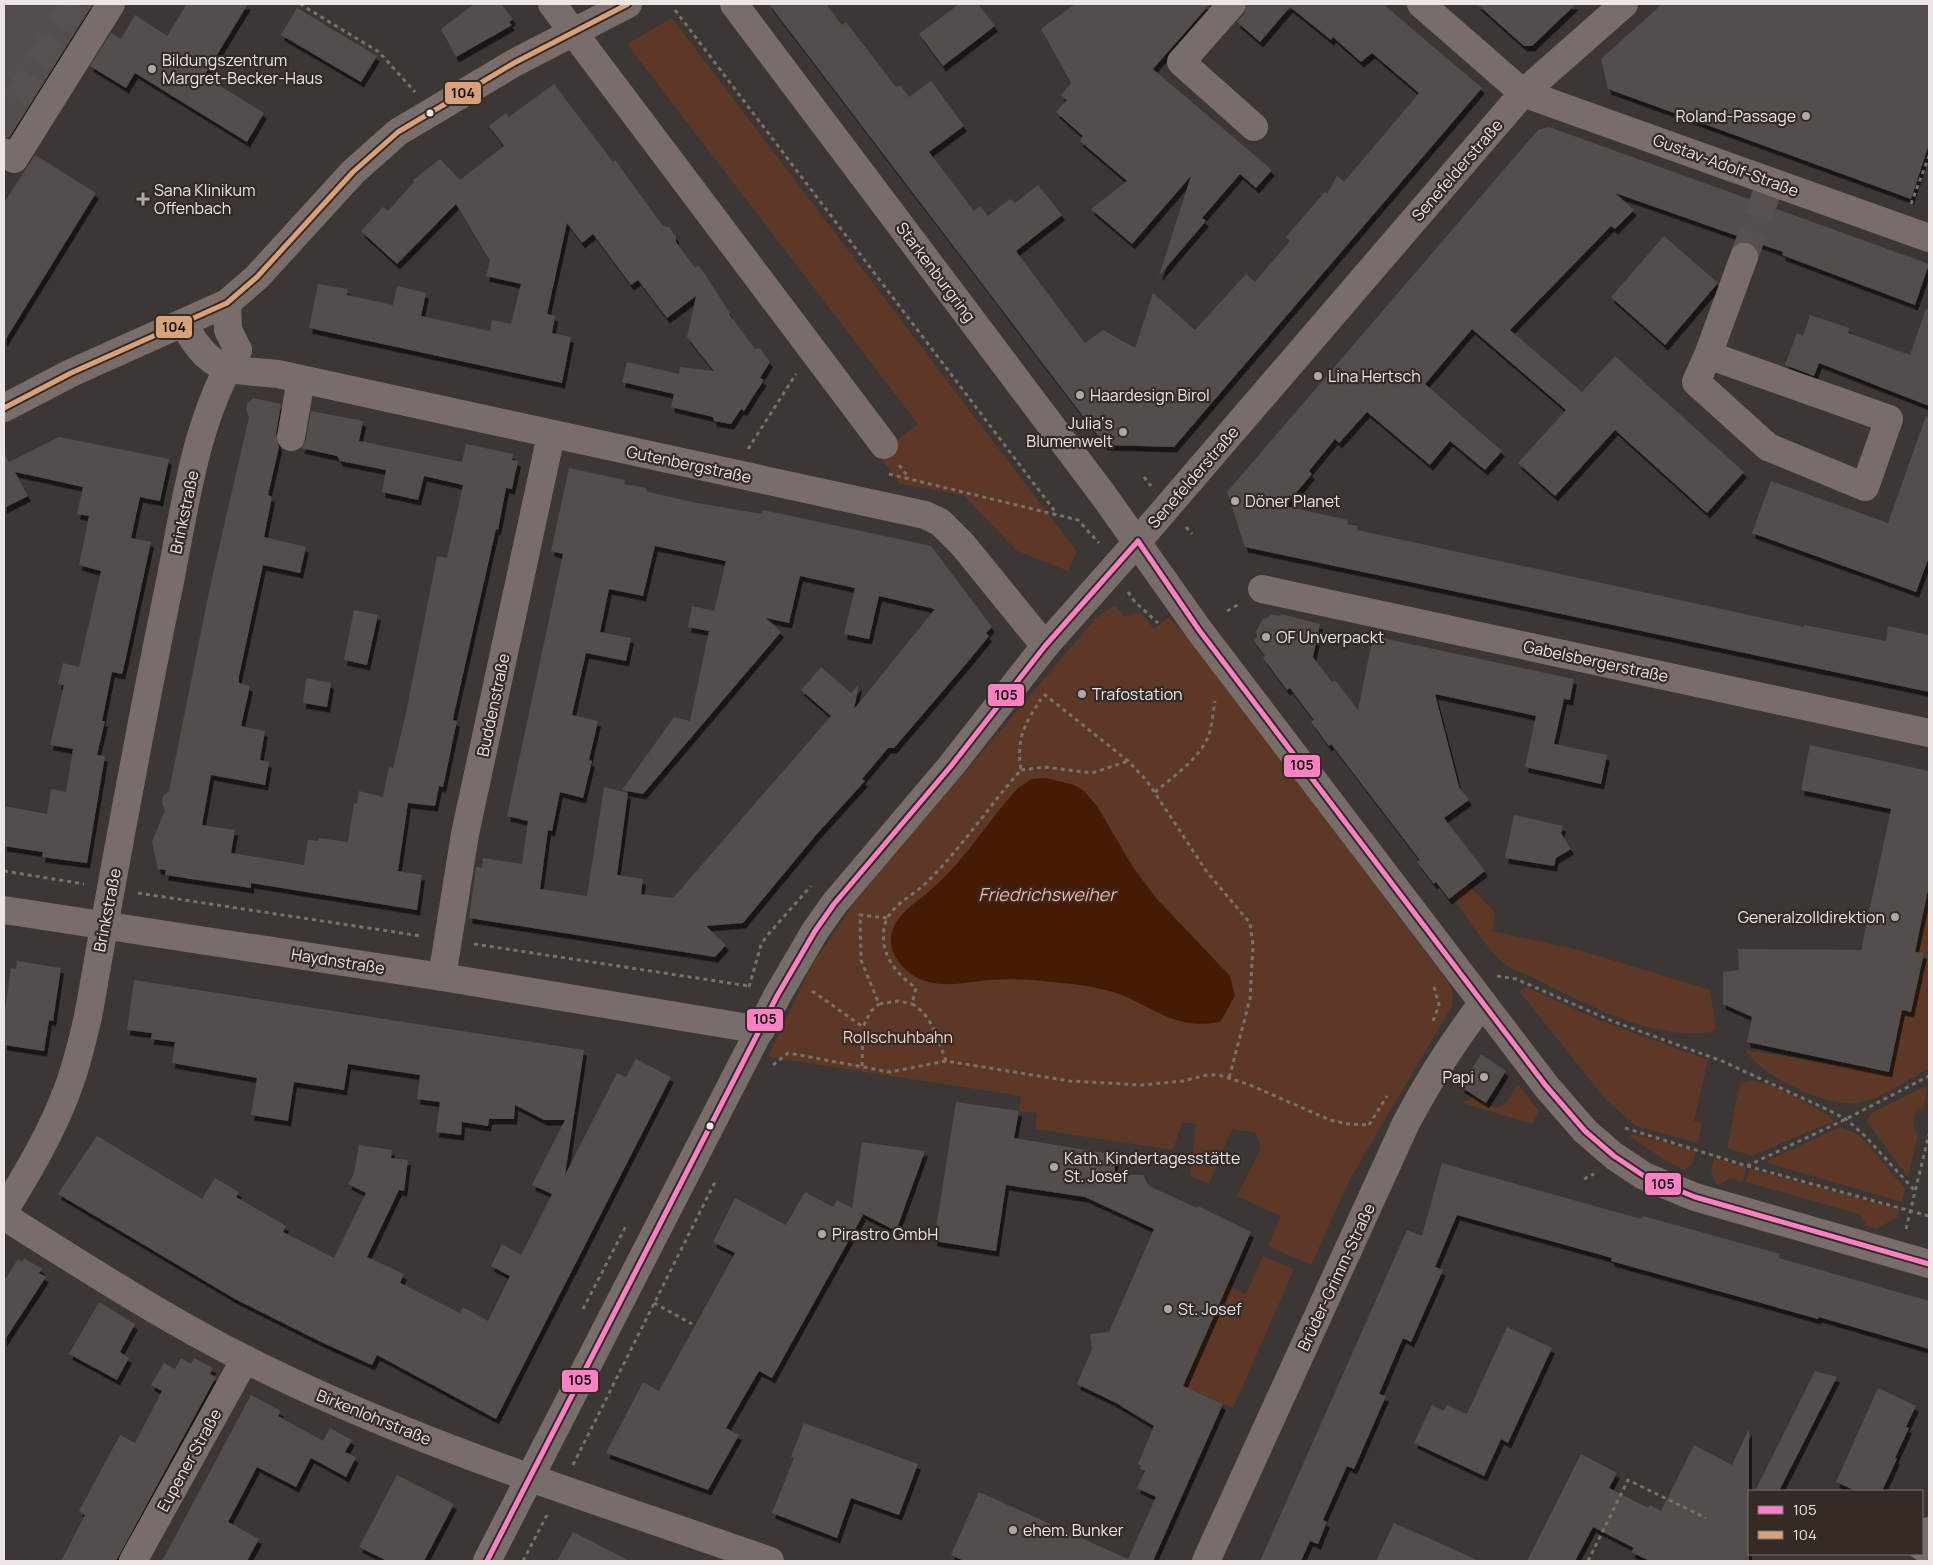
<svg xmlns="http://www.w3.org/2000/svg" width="1933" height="1565" font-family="Manrope,sans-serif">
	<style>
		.green { fill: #5d3827 }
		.water { fill: #461a05 }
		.building { fill: #524e4c; fill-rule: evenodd; filter: url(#shadow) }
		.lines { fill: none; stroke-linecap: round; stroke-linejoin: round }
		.minor-tunnel { stroke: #56504e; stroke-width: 28; stroke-dasharray: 28 14; stroke-linecap: butt }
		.path { stroke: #78716d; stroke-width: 3; stroke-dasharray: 4 4; stroke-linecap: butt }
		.minor { stroke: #786d6a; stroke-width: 28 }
		.bus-1-casing { stroke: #342b27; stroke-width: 9 }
		.bus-2-casing { stroke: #342b27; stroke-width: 9 }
		.bus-1 { stroke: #ff80c5; stroke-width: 5 }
		.bus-2 { stroke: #d9a179; stroke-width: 5 }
		.poi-dot { fill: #aea8a6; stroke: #342b27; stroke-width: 2 }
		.bus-dot { fill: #ece5e3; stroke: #342b27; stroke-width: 2 }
		.labels { text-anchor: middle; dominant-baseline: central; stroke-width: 4.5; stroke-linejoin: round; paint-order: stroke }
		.poi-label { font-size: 16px; fill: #ece5e3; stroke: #342b27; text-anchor: start }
		.street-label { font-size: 16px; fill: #ece5e3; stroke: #342b27 }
		.park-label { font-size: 16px; fill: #fad1bf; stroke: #342b27 }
		.water-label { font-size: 18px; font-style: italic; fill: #feaf8c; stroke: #342b27 }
		.line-badge { stroke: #342b27; stroke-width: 2 }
		.pale-badge-label { font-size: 14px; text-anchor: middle; font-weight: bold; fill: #111 }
	</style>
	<defs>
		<filter id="shadow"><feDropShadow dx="3" dy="5.5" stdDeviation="0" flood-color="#0009"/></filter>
	</defs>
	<rect width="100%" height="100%" fill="#3c3634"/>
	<g class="green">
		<polygon points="672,18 1077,552 1068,571 1017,551 963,495 900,484 878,454 918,424 627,44"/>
		<polygon points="1115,605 1125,617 1137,612 1143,615 1154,629 1169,617 1203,656 1448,982 1453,993 1452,1006 1350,1179 1311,1265 1268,1246 1281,1216 1237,1196 1261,1148 1256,1133 1232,1129 1209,1184 1190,1176 1196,1124 1182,1122 1173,1150 1035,1129 1037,1113 1019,1111 1021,1096 768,1057 812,965 856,900 1096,618"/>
		<path d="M1468,884l27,28 -3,19 87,19 131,40 6,38 -3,4c-61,9 -122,-26 -176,-52 -11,-6 -29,-11 -37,-20 -18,-18 -33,-43 -48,-63z"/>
		<path d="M1929,885v183c-20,11 -40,25 -62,33 -32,12 -105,-24 -122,-51l144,22 13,-62 9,2 13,-58 -9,-2z"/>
		<polygon points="1527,987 1599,1020 1708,1060 1694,1121 1702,1124 1698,1143 1636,1126 1606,1100 1519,991"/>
		<path d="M1749,1080c30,4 61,26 87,40l-84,36 -25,-8 11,-57 3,-7z"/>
		<polygon points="1518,1084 1539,1111 1532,1124 1462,1103 1476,1097 1496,1108 1505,1104"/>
		<polygon points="1924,1087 1927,1089 1923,1109 1917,1108 1913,1126 1918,1135 1908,1177 1867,1122 1867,1119 1873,1112"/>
		<polygon points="1840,1127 1858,1134 1865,1141 1905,1189 1902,1202 1767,1163 1769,1160"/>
		<polygon points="1633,1134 1696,1151 1692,1164 1684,1170 1666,1161 1629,1136"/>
		<polygon points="1714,1158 1746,1167 1743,1182 1730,1178 1719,1185 1716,1184 1711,1172"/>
		<polygon points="1750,1169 1899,1209 1898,1217 1876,1229 1868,1227 1859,1214 1746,1182"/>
		<polygon points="1263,1256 1294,1269 1233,1408 1183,1386 1227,1285 1246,1294"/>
	</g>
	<path class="water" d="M1046,778l28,7 10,6 13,15 36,61 23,31 74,78 5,20 -15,26c-37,7 -57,-7 -89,-23 -21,-10 -46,-14 -70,-16 -24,-3 -48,-5 -72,-3 -20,2 -40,7 -60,2 -21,-4 -46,-30 -36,-53 6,-16 21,-25 33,-35 37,-30 60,-71 92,-106l14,-9z"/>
	<g class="building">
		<polygon points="4,4 93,4 9,138 4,137"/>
		<polygon points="187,4 248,4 204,76 264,113 247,142 135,73 126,88 90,66 111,33 121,39 135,15 167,36"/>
		<polygon points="474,4 501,4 513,19 509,22 512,25 456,57 441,29"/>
		<polygon points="769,4 826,4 842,25 846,22 896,87 900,85 909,97 931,81 964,126 929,152 974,211 980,206 988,216 1010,199 1015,203 1038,185 1062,215 1016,251 1085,343 1103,330 1135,348 1153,293 1195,330 1246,274 1255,282 1290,241 1286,237 1325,192 1327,194 1337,176 1344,182 1419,93 1372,53 1361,62 1333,37 1331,40 1290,7 1260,42 1237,22 1244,14 1247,4 1383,4 1482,88 1174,447 1105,445"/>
		<polygon points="959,4 978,4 995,26 943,66 919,34"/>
		<polygon points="1075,4 1210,4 1153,69 1272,170 1256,188 1240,174 1202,218 1206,221 1159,276 1191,176 1132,244 1091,209 1127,181 1080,141 1083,136 1056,112 1067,100 1061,95 1071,83 1041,29"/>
		<polygon points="1477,4 1576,4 1532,46 1524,46"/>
		<polygon points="1662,4 1929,4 1929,144 1911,199 1608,89 1601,59"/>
		<polygon points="297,8 377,56 361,82 281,35"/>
		<polygon points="554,84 613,162 615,160 663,226 669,227 676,237 676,242 695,268 698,266 702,270 730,313 729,314 755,349 760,348 770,362 760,378 764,380 754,395 744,411 741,409 731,424 714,421 713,417 671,407 674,394 622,382 627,362 679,374 680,367 714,371 687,337 696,296 667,318 638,280 631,285 593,234 582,243 567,223 547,314 555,316 552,333 571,337 562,383 309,328 318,284 348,289 347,295 393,305 397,286 426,293 421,316 490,331 492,320 511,324 521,284 486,276 490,261 456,204 397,264 361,231 383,207 388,211 414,182 413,180 440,159 460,180 504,146 489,126 506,113 509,117"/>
		<polygon points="1549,127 1929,264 1915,305 1782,255 1783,252 1615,193 1634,210 1615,229 1611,226 1510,330 1582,392 1615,356 1744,472 1707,513 1615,430 1555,496 1518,463 1566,410 1472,329 1425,384 1502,451 1485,470 1450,441 1430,465 1367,412 1339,443 1335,439 1309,471 1312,474 1285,506 1348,520 1347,524 1358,526 1357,530 1804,627 1804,625 1886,641 1888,626 1929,635 1929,692 1245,547 1227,492 1538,130"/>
		<polygon points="35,155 96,193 4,342 4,203"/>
		<polygon points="1664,236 1718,283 1665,345 1611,297"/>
		<polygon points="1926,309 1929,310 1929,406 1819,363 1814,376 1785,365 1797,333 1803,336 1810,315 1849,328 1848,333 1910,355"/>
		<polygon points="253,398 281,404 276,434 279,447 268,495 272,497 264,537 306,547 300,573 263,565 239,676 239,683 250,686 241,726 265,731 260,760 269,762 265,785 211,775 202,825 235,830 231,853 304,865 308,840 318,841 319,838 348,842 354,803 357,804 359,791 383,797 389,767 393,768 406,713 437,556 447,558 463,485 424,476 418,500 382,492 386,470 340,461 337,456 301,448 306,440 311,411 363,421 359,441 462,462 466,444 513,454 512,460 518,461 512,489 506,488 498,530 496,529 454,714 453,720 457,721 443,787 439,786 435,806 408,803 398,871 422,875 417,910 251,883 251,888 165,875 166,870 158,869 152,842 165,810 162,803 163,796 169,791 210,587 249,417 246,410 247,404"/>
		<polygon points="1926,416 1929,417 1929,557 1916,592 1752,533 1771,481 1888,523"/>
		<polygon points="59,437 169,459 160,501 140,497 131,538 151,542 123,671 122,674 112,672 102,721 105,721 97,755 105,756 87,863 42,857 43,852 4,846 4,806 47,814 51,789 66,792 73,749 50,745 64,685 58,684 63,663 79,667 101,571 79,565 89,516 77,514 83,487 15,472 28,496 4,508 4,452 9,462"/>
		<path d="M569,468l56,12 -1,4 22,4v3l7,2 39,9 70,12 1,-4 168,36 61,81 -6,6 3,3 -23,28 -72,84h-6l-26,31 3,2 -49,54 -73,88 -37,3 20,19 -11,12 -246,-39 7,-51 6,1 1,-10 39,6 6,-43 -21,-5 56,-262 -12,-3zM655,546l71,15 -12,50 -22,-5 -4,21 21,4 -19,90 -16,-4 -52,73 21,4 138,-162 -15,-14 23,5 11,-47 55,12 -11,46 25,5 10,-43 56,13 -81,100 5,-25 -8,9 -30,-26 -20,23 30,26 -158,182 -32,-4 2,-15 -26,-4 11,-82 -24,-6 -17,109 -47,-7 8,-59 4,1 8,-39 23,6 9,-37 -3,-1 9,-39 -26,-6 14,-62 40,8 5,-23 -31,-6 9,-43 34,7z"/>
		<polygon points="354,610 378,615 367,665 344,660"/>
		<polygon points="1270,614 1280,616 1281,614 1320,624 1313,657 1332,682 1335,680 1358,710 1373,636 1574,679 1570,700 1564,699 1554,744 1607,755 1601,784 1525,767 1536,716 1435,694 1459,787 1469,800 1444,818 1485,871 1449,899 1436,882 1434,884 1417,862 1420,860 1377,804 1331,744 1329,746 1311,722 1314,720 1290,688 1287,690 1263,658 1265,656 1254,641 1257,636 1256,631 1263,619 1268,618"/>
		<polygon points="306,678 331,683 327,707 303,703"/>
		<polygon points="1810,745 1929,771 1929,885 1915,952 1924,953 1911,1012 1902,1010 1889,1072 1747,1042 1752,1017 1723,1004 1723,972 1739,970 1738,949 1861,950 1891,809 1801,790"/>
		<polygon points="1514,815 1563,826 1561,833 1571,849 1556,858 1554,866 1505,858"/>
		<polygon points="17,961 61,968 53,1021 49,1020 44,1051 4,1045 4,1016 11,968 16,969"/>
		<polygon points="134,980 584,1050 565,1175 617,1073 626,1077 636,1059 671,1077 496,1419 377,1355 372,1365 321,1342 235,1299 58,1194 97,1136 202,1199 215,1178 239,1192 236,1197 286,1226 283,1232 334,1258 366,1193 348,1184 354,1174 359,1145 392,1150 391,1158 408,1160 404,1191 399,1190 367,1257 404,1274 400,1283 460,1313 463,1307 488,1321 510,1276 491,1266 502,1244 521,1255 534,1230 552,1194 532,1185 565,1120 544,1120 515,1105 514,1119 489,1119 488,1126 462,1122 461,1135 436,1132 440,1102 417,1099 420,1075 348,1064 344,1090 294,1082 288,1121 251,1115 257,1078 172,1063 175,1042 151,1039 152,1033 127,1030"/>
		<polygon points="1481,1054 1506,1071 1486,1103 1461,1087"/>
		<polygon points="956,1102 1019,1111 1014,1138 1116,1155 1114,1175 1143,1175 1149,1186 1197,1208 1198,1206 1251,1232 1183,1386 1223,1404 1153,1561 964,1561 951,1555 979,1492 1128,1559 1156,1497 1137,1488 1145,1471 1140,1469 1141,1466 1138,1464 1154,1426 1116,1403 1077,1384 1092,1349 1090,1334 1109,1332 1154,1229 1085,1197 1006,1185 996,1251 934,1241"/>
		<polygon points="862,1142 925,1151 896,1231 859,1212 863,1215 772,1378 759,1371 726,1428 739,1435 708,1490 606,1453 643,1382 659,1391 735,1253 713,1242 735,1198 786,1225 805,1192 833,1207 837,1200 852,1208"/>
		<polygon points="1442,1163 1641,1219 1643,1216 1780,1254 1779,1258 1929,1301 1929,1349 1819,1317 1818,1319 1611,1261 1612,1258 1457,1215 1435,1267 1443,1270 1411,1342 1403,1338 1379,1394 1386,1396 1354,1469 1347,1466 1323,1520 1327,1522 1318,1544 1310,1541 1301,1561 1260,1561 1407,1230 1422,1236"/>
		<polygon points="24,1258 42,1269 39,1273 46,1277 4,1341 4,1281 18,1259 22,1262"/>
		<polygon points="99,1302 135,1324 120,1352 129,1358 117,1380 69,1354"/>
		<polygon points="1507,1327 1552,1348 1508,1443 1501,1439 1484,1476 1414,1443 1432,1405 1444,1411 1447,1405 1467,1414"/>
		<polygon points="181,1358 191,1364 194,1358 213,1368 210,1374 216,1377 116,1561 61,1561 85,1515 79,1511 120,1435 135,1443 162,1391 151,1385 164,1363 175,1369"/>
		<polygon points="1815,1371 1837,1377 1779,1491 1755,1491"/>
		<polygon points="1878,1388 1916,1406 1906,1427 1909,1428 1895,1458 1897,1459 1882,1491 1856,1491 1836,1482"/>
		<polygon points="251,1395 281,1411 278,1416 323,1441 330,1428 352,1440 345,1452 356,1457 346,1477 311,1458 296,1487 257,1467 228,1522 259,1539 247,1561 162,1561"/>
		<polygon points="804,1423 918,1464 899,1515 851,1498 837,1538 772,1513 794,1458 791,1457"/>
		<polygon points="1749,1429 1749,1561 1650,1561 1631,1552 1634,1548 1593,1527 1575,1561 1527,1561 1581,1454 1617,1473 1609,1488 1648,1508 1650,1505 1661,1511 1694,1445 1732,1465"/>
		<polygon points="397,1475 454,1504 424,1561 387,1561 359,1547"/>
		<polygon points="1394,1523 1433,1540 1479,1561 1376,1561"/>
		<polygon points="573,1532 630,1561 557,1561"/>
	</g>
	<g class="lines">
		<g class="minor-tunnel">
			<polyline points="17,99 75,4"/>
			<polyline points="1744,257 1771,181"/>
		</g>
		<g class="path">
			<polyline points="300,4 379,52 415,92"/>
			<polyline points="675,10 1057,514"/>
			<polyline points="1911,204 1929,156"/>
			<polyline points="748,449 796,374"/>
			<polyline points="899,465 909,478"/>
			<polyline points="889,474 1078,520 1099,543"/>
			<polyline points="1144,477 1151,486"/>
			<polyline points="1186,527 1192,534"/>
			<polyline points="1128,592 1135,602 1158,623"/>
			<polyline points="1227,611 1241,603"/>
			<polyline points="1044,694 1128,761 1147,781 1207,872 1250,923 1253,946 1250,999 1229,1078"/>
			<polyline points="1021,770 1044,767 1092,773 1128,761"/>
			<path d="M1155,792c19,-16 44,-33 54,-57 3,-10 4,-23 6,-34"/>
			<polyline points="4,871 84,884"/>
			<polyline points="138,893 421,936"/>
			<polyline points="887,918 860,915 861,960 879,1004 898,1001 912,1004"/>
			<polyline points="474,944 749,986"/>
			<polyline points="1497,976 1516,979 1612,1021 1722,1061 1824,1108 1846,1119 1865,1136 1916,1192"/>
			<polyline points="749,987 761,945 766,937 811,886"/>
			<polyline points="812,991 863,1027 871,1011 879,1004"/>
			<polyline points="1433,1021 1439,1005 1434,987"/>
			<path d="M946,1061c-8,-21 -14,-46 -34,-57l4,-16c-21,-15 -38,-36 -31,-64 5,-18 27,-28 40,-40 36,-35 63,-77 96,-114 -5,-31 3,-45 20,-71"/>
			<polyline points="773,1065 788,1053 890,1072 946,1061 1070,1081 1107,1083 1142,1085 1183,1081 1207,1075 1219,1075 1250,1085 1330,1120 1348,1124 1370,1125"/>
			<polyline points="862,1066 863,1027"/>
			<polyline points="1369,1125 1387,1096"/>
			<polyline points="1625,1128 1747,1166 1929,1216"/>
			<polyline points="1747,1166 1846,1119 1929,1076"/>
			<polyline points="1584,1179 1594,1174"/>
			<polyline points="1906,1229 1929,1134"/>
			<polyline points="654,1303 692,1324"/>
			<polyline points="583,1309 627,1224"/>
			<polyline points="573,1465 716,1180"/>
			<polyline points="523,1561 548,1513"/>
			<polyline points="1588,1561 1628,1480 1706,1518"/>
		</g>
		<g class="minor">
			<polyline points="552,4 884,445"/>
			<polyline points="734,4 1104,496 1199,630 1546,1086 1585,1131 1614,1156 1644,1176 1695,1197 1929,1264"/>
			<polyline points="1232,4 1181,62 1254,127"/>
			<polyline points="1421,4 1523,93 1929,238"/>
			<polyline points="4,152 14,159 111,4"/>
			<polyline points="227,303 228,330 238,350"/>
			<path d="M183,323c28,50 42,46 95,51l647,141 15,7 23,23 82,101"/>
			<polyline points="1708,355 1696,382 1768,447 1865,487 1889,419 1708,355 1744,257"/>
			<polyline points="4,408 71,373 227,303 257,277 353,172 398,132 514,63 628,4"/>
			<polyline points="291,437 301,379"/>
			<polyline points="1262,589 1929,733"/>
			<polyline points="4,910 442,977 761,1030"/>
			<polyline points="442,977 465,834 551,435"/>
			<path d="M4,1211c24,-39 48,-79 64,-123 9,-23 14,-47 20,-71 25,-142 51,-284 80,-426 17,-82 26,-169 70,-241"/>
			<path d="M4,1216c93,59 186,119 286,165 155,73 319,123 480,180"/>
			<polyline points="1922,1547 1929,1531"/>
			<polyline points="133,1561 245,1359"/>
			<polyline points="487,1561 777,996 815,931 834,904 951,766 1045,646 1138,541 1523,93 1624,4"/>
			<path d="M1206,1561l200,-438c23,-43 47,-82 77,-120"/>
		</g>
		<g class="bus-1-casing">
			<g id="bus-1">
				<polyline points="1138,541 1199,630 1546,1086 1585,1131 1614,1156 1644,1176 1695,1197 1929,1264"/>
				<polyline points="487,1561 777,996 815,931 834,904 951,766 1045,646 1138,541"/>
			</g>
		</g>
		<g class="bus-2-casing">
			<polyline id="bus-2" points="4,408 71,373 227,303 257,277 353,172 398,132 514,63 628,4"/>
		</g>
		<use href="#bus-1" class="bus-1"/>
		<use href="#bus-2" class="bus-2"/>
	</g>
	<g class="poi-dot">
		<circle cx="152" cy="69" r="5"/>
		<circle cx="1806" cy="116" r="5"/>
		<path d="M140.5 191.5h5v5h5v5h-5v5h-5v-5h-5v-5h5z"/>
		<circle cx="1318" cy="376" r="5"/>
		<circle cx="1080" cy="395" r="5"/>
		<circle cx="1123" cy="432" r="5"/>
		<circle cx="1235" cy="501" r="5"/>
		<circle cx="1266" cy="637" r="5"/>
		<circle cx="1082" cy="694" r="5"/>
		<circle cx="1895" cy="917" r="5"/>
		<circle cx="1484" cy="1077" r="5"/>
		<circle cx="1054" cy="1167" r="5"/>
		<circle cx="822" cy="1234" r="5"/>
		<circle cx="1168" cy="1309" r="5"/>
		<circle cx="1013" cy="1530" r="5"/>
	</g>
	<g class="bus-dot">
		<circle cx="430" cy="113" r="4.5"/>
		<circle cx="710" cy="1126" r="4.5"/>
	</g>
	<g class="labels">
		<g class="poi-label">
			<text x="162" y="60">Bildungszentrum<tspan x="162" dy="18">Margret-Becker-Haus</tspan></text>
			<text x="1796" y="116" text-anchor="end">Roland-Passage</text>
			<text x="154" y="190">Sana Klinikum<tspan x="154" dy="18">Offenbach</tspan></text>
			<text x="1328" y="376">Lina Hertsch</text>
			<text x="1090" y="395">Haardesign Birol</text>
			<text x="1113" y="423" text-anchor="end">Julia‘s<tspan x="1113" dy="18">Blumenwelt</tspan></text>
			<text x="1245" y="501">Döner Planet</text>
			<text x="1276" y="637">OF Unverpackt</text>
			<text x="1092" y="694">Trafostation</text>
			<text x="1885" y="917" text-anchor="end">Generalzolldirektion</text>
			<text x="1474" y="1077" text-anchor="end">Papi</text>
			<text x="1064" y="1158">Kath. Kindertagesstätte<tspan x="1064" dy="18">St. Josef</tspan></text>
			<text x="832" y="1234">Pirastro GmbH</text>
			<text x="1178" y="1309">St. Josef</text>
			<text x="1023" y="1530">ehem. Bunker</text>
		</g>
		<g class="street-label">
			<text transform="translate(1726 165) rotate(20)">Gustav-Adolf-Straße</text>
			<text transform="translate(1457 170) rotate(-49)">Senefelderstraße</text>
			<text transform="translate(936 272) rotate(53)">Starkenburgring</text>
			<text transform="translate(689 464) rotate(12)">Gutenbergstraße</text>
			<text transform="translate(1193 477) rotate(-49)">Senefelderstraße</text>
			<text transform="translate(184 512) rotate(-78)">Brinkstraße</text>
			<text transform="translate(1596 661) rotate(12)">Gabelsbergerstraße</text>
			<text transform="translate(493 705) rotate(-78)">Buddenstraße</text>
			<text transform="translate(107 910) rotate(-79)">Brinkstraße</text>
			<text transform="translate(338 961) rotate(9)">Haydnstraße</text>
			<text transform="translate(1336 1277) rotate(-65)">Brüder-Grimm-Straße</text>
			<text transform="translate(374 1417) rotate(22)">Birkenlohrstraße</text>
			<text transform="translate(189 1460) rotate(-61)">Eupener Straße</text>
		</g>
		<g class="park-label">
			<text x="898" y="1037">Rollschuhbahn</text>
		</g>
		<g class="water-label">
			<text x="1047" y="894">Friedrichsweiher</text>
		</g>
	</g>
	<g class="line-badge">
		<rect x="444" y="81" width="38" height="24" rx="5" fill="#d9a179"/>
		<rect x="155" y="315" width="38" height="24" rx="5" fill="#d9a179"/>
		<rect x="987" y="683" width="38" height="24" rx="5" fill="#ff80c5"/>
		<rect x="1283" y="754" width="38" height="24" rx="5" fill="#ff80c5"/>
		<rect x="746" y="1008" width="38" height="24" rx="5" fill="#ff80c5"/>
		<rect x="1644" y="1172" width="38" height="24" rx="5" fill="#ff80c5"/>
		<rect x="561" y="1369" width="38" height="24" rx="5" fill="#ff80c5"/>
	</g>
	<g class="pale-badge-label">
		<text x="463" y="98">104</text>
		<text x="174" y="332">104</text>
		<text x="1006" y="700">105</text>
		<text x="1302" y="770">105</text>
		<text x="765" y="1024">105</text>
		<text x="1663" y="1189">105</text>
		<text x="580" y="1385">105</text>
	</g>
	<rect width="1933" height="1565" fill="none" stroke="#ece5e3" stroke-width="10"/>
	<rect x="1748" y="1490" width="175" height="65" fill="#342b27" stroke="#7e7572"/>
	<rect x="1758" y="1506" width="25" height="8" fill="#ff80c5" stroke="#7e7572"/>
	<text x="1793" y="1515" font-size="15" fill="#ece5e3">105</text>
	<rect x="1758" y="1531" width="25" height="8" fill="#d9a179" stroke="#7e7572"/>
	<text x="1793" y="1540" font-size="15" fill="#ece5e3">104</text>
</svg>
